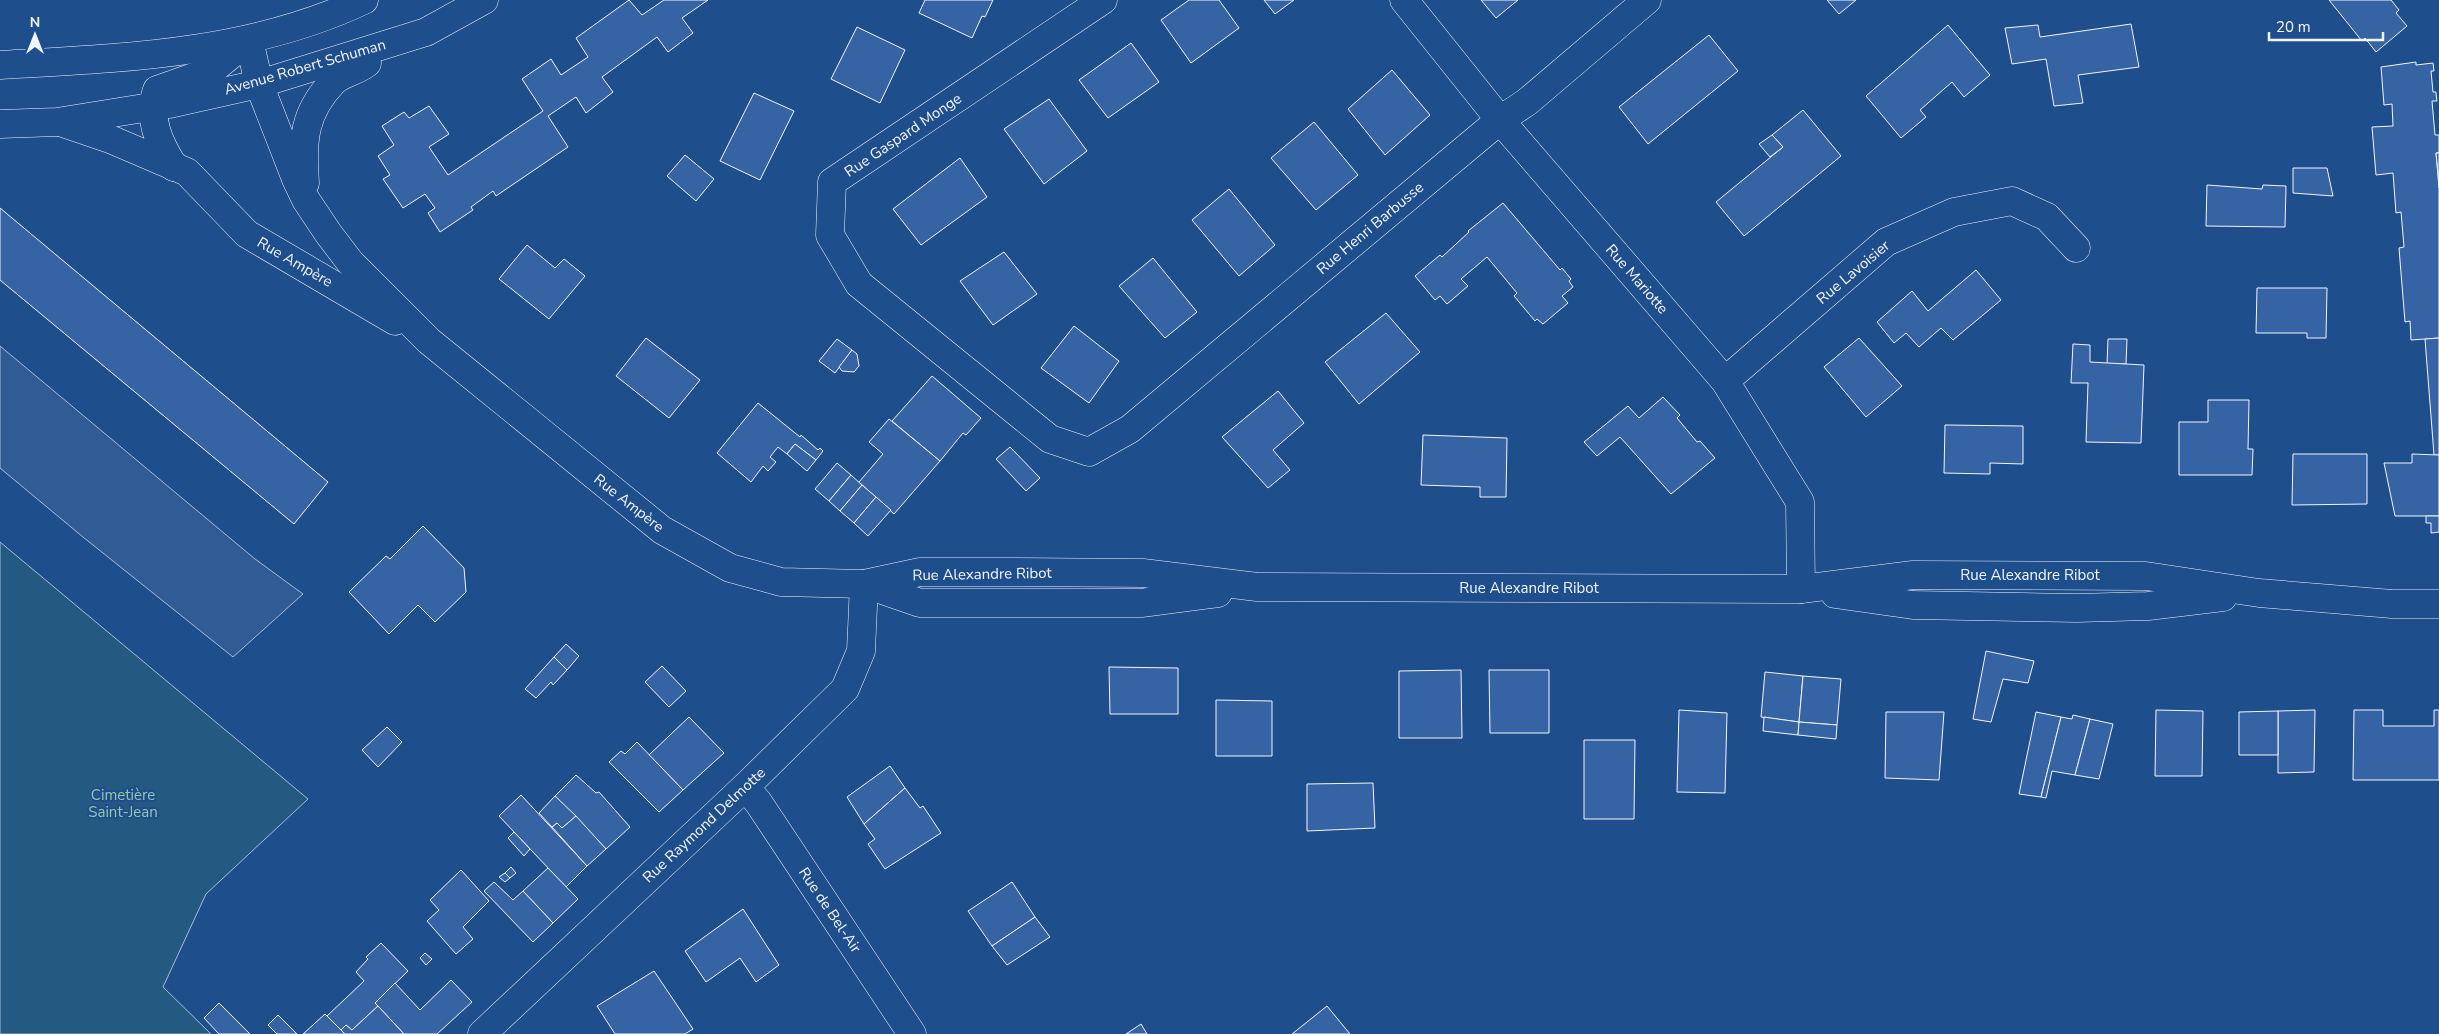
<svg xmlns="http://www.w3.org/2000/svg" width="2439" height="1034" font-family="'Nunito Sans',sans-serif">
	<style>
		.green { fill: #245a82; stroke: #a8bbd7 }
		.parking { fill: #305b95; stroke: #a8bbd7 }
		.building { fill: #3563a3; stroke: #f2f6ff }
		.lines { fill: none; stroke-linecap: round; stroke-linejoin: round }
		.street-casing { stroke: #f2f6ff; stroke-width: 29 }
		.secondary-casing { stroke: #f2f6ff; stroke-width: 29 }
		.street { stroke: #1f4e8c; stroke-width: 28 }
		.secondary { stroke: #1f4e8c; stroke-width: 28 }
		.labels { text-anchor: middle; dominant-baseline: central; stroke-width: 4; stroke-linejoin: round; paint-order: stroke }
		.street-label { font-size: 15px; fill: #f2f6ff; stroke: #1f4e8c }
		.park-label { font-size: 15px; fill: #97c8a6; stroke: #1f4e8c }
	</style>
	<rect width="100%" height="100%" fill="#1f4e8c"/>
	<polygon class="green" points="0,542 308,799 206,894 163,987 211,1034 0,1034"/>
	<polygon class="parking" points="0,346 255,559 303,594 233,657 83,537 0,468"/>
	<g class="building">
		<polygon points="629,0 642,15 664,0 708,0 682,18 693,33 668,52 657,37 602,77 613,92 586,113 576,97 548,116 568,147 496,196 493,191 471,207 473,210 440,232 428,213 435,208 425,194 403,208 383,179 390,175 378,156 394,145 382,126 404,112 409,118 429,106 449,134 429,147 448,175 543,111 522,79 551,59 561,75 588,57 576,38"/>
		<polygon points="925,0 993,0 985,17 982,16 972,38 919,13"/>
		<polygon points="1189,0 1219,0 1239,28 1191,63 1161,20"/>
		<polygon points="1264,0 1294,0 1275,14"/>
		<polygon points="1481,0 1518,0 1496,18"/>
		<polygon points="1827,0 1856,0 1839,14"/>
		<polygon points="2329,0 2391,0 2399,10 2396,13 2407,26 2376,52 2365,38 2362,41"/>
		<polygon points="2131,24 2139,67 2078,75 2083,103 2054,106 2046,59 2012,64 2005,28 2038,25 2040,37"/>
		<polygon points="1948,25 1990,75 1964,97 1952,82 1920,110 1926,117 1901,138 1866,96"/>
		<polygon points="857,27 905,50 880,103 831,79"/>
		<polygon points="1709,35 1738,71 1648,144 1619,107"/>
		<polygon points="1131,43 1159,82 1108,118 1079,80"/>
		<polygon points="2416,62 2416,65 2433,63 2434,71 2431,71 2433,92 2436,92 2436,94 2437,101 2432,101 2435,135 2439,135 2439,153 2436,153 2439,188 2439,338 2411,340 2410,321 2405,322 2399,248 2404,247 2401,212 2396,213 2393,173 2376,175 2372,127 2393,126 2392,104 2384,105 2381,67"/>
		<polygon points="1392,70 1430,115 1385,155 1348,109"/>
		<polygon points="754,93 794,111 760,180 720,161"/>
		<polygon points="1049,99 1087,151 1044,184 1004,129"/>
		<polygon points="1803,110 1841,156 1744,236 1716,202 1783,147 1772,135"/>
		<polygon points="1314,122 1358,175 1316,210 1271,158"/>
		<polygon points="1772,135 1783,147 1770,157 1759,144"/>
		<polygon points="2436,153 2439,153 2439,188 2438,172"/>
		<polygon points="685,155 714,179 696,201 667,176"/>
		<polygon points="960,158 987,197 921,245 893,209"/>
		<polygon points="2293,168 2327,168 2333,196 2293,193"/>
		<polygon points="2207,185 2262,189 2263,185 2286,186 2285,227 2206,226"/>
		<polygon points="1229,189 1275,245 1239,276 1192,220"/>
		<polygon points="1503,203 1560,270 1562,268 1571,279 1569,281 1573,287 1562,296 1568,303 1543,324 1537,319 1535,321 1514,296 1517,293 1487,257 1461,279 1468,286 1447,304 1440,296 1435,300 1415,276 1440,255 1442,257 1469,232 1468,231"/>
		<polygon points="0,208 328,482 294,524 0,280"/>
		<polygon points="527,245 555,268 564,259 585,276 549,319 499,279"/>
		<polygon points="1004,252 1037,294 993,325 960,281"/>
		<polygon points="1153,258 1197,312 1165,338 1119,286"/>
		<polygon points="1976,270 2001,300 1953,340 1941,328 1919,347 1906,333 1894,343 1877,322 1912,291 1928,311"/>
		<polygon points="2257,288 2327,288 2326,338 2307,338 2307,333 2256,333"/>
		<polygon points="1386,313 1420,352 1359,404 1325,362"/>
		<polygon points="1074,326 1119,361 1089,403 1041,368"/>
		<polygon points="646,338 700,380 669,418 616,376"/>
		<polygon points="1859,338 1902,386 1866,417 1824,367"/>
		<polygon points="2439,338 2439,455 2434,455 2425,339"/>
		<polygon points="837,339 852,350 835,373 819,361"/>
		<polygon points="2108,339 2127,339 2126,364 2107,364"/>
		<polygon points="2073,344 2090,345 2090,362 2144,365 2141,443 2086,442 2088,383 2071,383"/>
		<polygon points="852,350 857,354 859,366 854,372 842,371 839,367"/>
		<polygon points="932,376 981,418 966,435 963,433 940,461 892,421"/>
		<polygon points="1278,391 1304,423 1273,450 1290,470 1268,488 1222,437"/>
		<polygon points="1663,397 1680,415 1677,418 1697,442 1700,441 1715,458 1671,494 1620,437 1597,456 1584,442 1628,406 1639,418"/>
		<polygon points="2208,400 2249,400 2248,449 2253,449 2252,475 2179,475 2179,422 2208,422"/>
		<polygon points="758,403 800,437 801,435 818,450 820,448 823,451 816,460 795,444 787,454 778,447 770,457 776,462 768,471 763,466 751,482 717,453"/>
		<polygon points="889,419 940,461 894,514 859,482 883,454 869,442"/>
		<polygon points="1945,425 2023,426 2023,464 1990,463 1990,474 1944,473"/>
		<polygon points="1423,435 1507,438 1506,497 1480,497 1480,487 1421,485"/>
		<polygon points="795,444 816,460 807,471 787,454"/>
		<polygon points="1010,447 1040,478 1026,491 996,459"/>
		<polygon points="2293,454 2367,454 2367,504 2292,505"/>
		<polygon points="2412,454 2439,455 2439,516 2395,516 2384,463 2412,463"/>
		<polygon points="837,463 851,475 829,501 815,489"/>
		<polygon points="851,475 862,485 840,511 829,501"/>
		<polygon points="862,485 876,497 854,523 840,511"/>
		<polygon points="876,497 891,510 868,536 854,523"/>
		<polygon points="2426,516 2439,516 2439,532 2431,533 2431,523 2426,523"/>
		<polygon points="423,526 464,568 466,592 435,622 418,605 389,634 349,592 386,556 390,559"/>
		<polygon points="566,644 579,656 567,670 554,657"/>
		<polygon points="1986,651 2034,661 2028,683 2003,679 1991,722 1973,719"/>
		<polygon points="554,657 567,670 553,685 551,682 536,698 525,689"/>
		<polygon points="662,666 686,691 669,707 645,682"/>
		<polygon points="1109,667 1178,668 1178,714 1110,714"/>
		<polygon points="1461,670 1462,738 1399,738 1399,671"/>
		<polygon points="1489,670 1549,670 1549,733 1490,733"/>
		<polygon points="1765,672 1803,676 1799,722 1761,717"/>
		<polygon points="1803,676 1841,679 1837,725 1799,722"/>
		<polygon points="1216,700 1272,701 1272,756 1216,756"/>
		<polygon points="1679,710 1727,713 1725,793 1677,792"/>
		<polygon points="2156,710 2203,711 2202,776 2155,776"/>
		<polygon points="2315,710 2314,772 2278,773 2278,711"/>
		<polygon points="2354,710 2383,710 2383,726 2434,726 2434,710 2439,710 2439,780 2353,780"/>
		<polygon points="2278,711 2278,755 2239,755 2239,712"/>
		<polygon points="1886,712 1944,712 1939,780 1885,778"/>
		<polygon points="2036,712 2061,717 2041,797 2019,794"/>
		<polygon points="2073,715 2090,719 2075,775 2052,771 2046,798 2041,797 2061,717 2072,719"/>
		<polygon points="689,717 724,753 683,790 649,755"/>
		<polygon points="1764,717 1799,722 1798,735 1763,731"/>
		<polygon points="2090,719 2113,724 2099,779 2075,775"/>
		<polygon points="1799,722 1837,725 1836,739 1798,735"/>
		<polygon points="387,727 402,742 378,767 362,750"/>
		<polygon points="1584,740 1635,740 1634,819 1584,819"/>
		<polygon points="637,742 683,790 659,812 609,762 621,751 625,754"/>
		<polygon points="890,766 905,788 864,824 847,797"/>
		<polygon points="576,775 596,793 599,792 630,827 606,849 555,796"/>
		<polygon points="1373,783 1375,828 1307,831 1307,784"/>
		<polygon points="905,788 920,808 923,806 941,833 885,869 868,844 875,839 864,824"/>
		<polygon points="521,795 587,866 566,887 499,816"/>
		<polygon points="555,796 576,816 562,828 557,823 552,827 539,813"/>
		<polygon points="576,816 606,849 587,866 552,827 557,823 562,828"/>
		<polygon points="514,832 530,849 524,856 508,838"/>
		<polygon points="511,867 516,873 510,878 505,873"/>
		<polygon points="548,868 578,899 553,923 523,891"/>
		<polygon points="461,870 489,901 463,927 473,939 456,954 427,921 439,910 430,900"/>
		<polygon points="505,873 510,878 505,882 499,877"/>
		<polygon points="494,882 513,900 523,891 553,923 533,942 484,891"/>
		<polygon points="1012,882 1035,917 992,946 968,911"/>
		<polygon points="743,909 779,965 756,982 740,958 706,982 685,951"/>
		<polygon points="1035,917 1050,937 1007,965 992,946"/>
		<polygon points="381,943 408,971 375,1003 378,1006 352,1030 346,1025 341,1030 327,1016 364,981 356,972 368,959 366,957"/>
		<polygon points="425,953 432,959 426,965 420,958"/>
		<polygon points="654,971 693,1029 685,1034 615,1034 597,1006"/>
		<polygon points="451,980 472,1002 437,1034 404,1034 375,1003 395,983 420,1010"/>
		<polygon points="219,1003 250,1034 219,1034 204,1018"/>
		<polygon points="378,1006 404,1034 345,1034 341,1030 346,1025 352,1030"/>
		<polygon points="1327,1006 1350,1034 1292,1034"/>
		<polygon points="325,1014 345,1034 303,1034"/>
		<polygon points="278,1015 297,1034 277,1034 268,1025"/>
		<polygon points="1141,1024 1147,1034 1126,1034"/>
	</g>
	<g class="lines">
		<g class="street-casing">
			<g id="street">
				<polyline points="1103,0 832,182 830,235 859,284 1050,439 1089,452 1130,429 1500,120 1527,102 1647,0"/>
				<polyline points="1404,0 1500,120 1725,381 1800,502 1801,589"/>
				<polyline points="1725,381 1886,242 1954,212 2012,201 2047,217 2076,248"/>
				<polyline points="745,787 758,802 912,1034"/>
				<polyline points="482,1034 745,787 845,689 861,651 864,584"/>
			</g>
		</g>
		<g class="secondary-casing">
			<g id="secondary">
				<path d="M0,65c124,-7 250,-11 364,-65"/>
				<polyline points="60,122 110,139 187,172 247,234 395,321"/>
				<polyline points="0,124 57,122 169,104 259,84 426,32 484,0"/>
				<path d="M174,167c-15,-24 -27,-49 -17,-77l54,-19 38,-31 10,44 37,95 10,21 22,33 22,29 79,79 233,189 68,38 51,14 83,2 56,-12h87l136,1 114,14 544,2 112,-14 233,1 113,17 133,11h47"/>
				<path d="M305,183c-3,-41 -2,-70 28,-101 9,-9 25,-11 34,-19"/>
				<polyline points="865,584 920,603 1141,603 1218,593"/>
				<polyline points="1835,594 1913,605 2077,608 2148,606 2223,597"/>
			</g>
		</g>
		<use href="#street" class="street"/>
		<use href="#secondary" class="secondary"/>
	</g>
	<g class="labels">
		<g class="street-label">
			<text transform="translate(305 67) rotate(-16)">Avenue Robert Schuman</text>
			<text transform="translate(903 135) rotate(-34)">Rue Gaspard Monge</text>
			<text transform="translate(1370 228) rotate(-40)">Rue Henri Barbusse</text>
			<text transform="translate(295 262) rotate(30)">Rue Ampère</text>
			<text transform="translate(1853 272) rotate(-40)">Rue Lavoisier</text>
			<text transform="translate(1637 279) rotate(49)">Rue Mariotte</text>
			<text transform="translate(629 503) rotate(38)">Rue Ampère</text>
			<text transform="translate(982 574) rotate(-1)">Rue Alexandre Ribot</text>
			<text x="2030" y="575">Rue Alexandre Ribot</text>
			<text x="1529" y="588">Rue Alexandre Ribot</text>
			<text transform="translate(704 825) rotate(-43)">Rue Raymond Delmotte</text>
			<text transform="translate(830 910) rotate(56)">Rue de Bel-Air</text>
		</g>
		<g class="park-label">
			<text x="123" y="795">Cimetière<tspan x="123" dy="17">Saint-Jean</tspan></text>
		</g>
	</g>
	<g transform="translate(35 35)" stroke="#1f4e8c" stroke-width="4" paint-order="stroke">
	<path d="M0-4L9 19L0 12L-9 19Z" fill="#f2f6ff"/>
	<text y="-8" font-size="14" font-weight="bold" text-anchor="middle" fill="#f2f6ff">N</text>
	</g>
	<path d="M2269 32v8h114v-8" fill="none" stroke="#f2f6ff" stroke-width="2.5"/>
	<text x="2276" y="32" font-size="15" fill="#f2f6ff" stroke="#1f4e8c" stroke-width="4" paint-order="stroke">20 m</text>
</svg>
